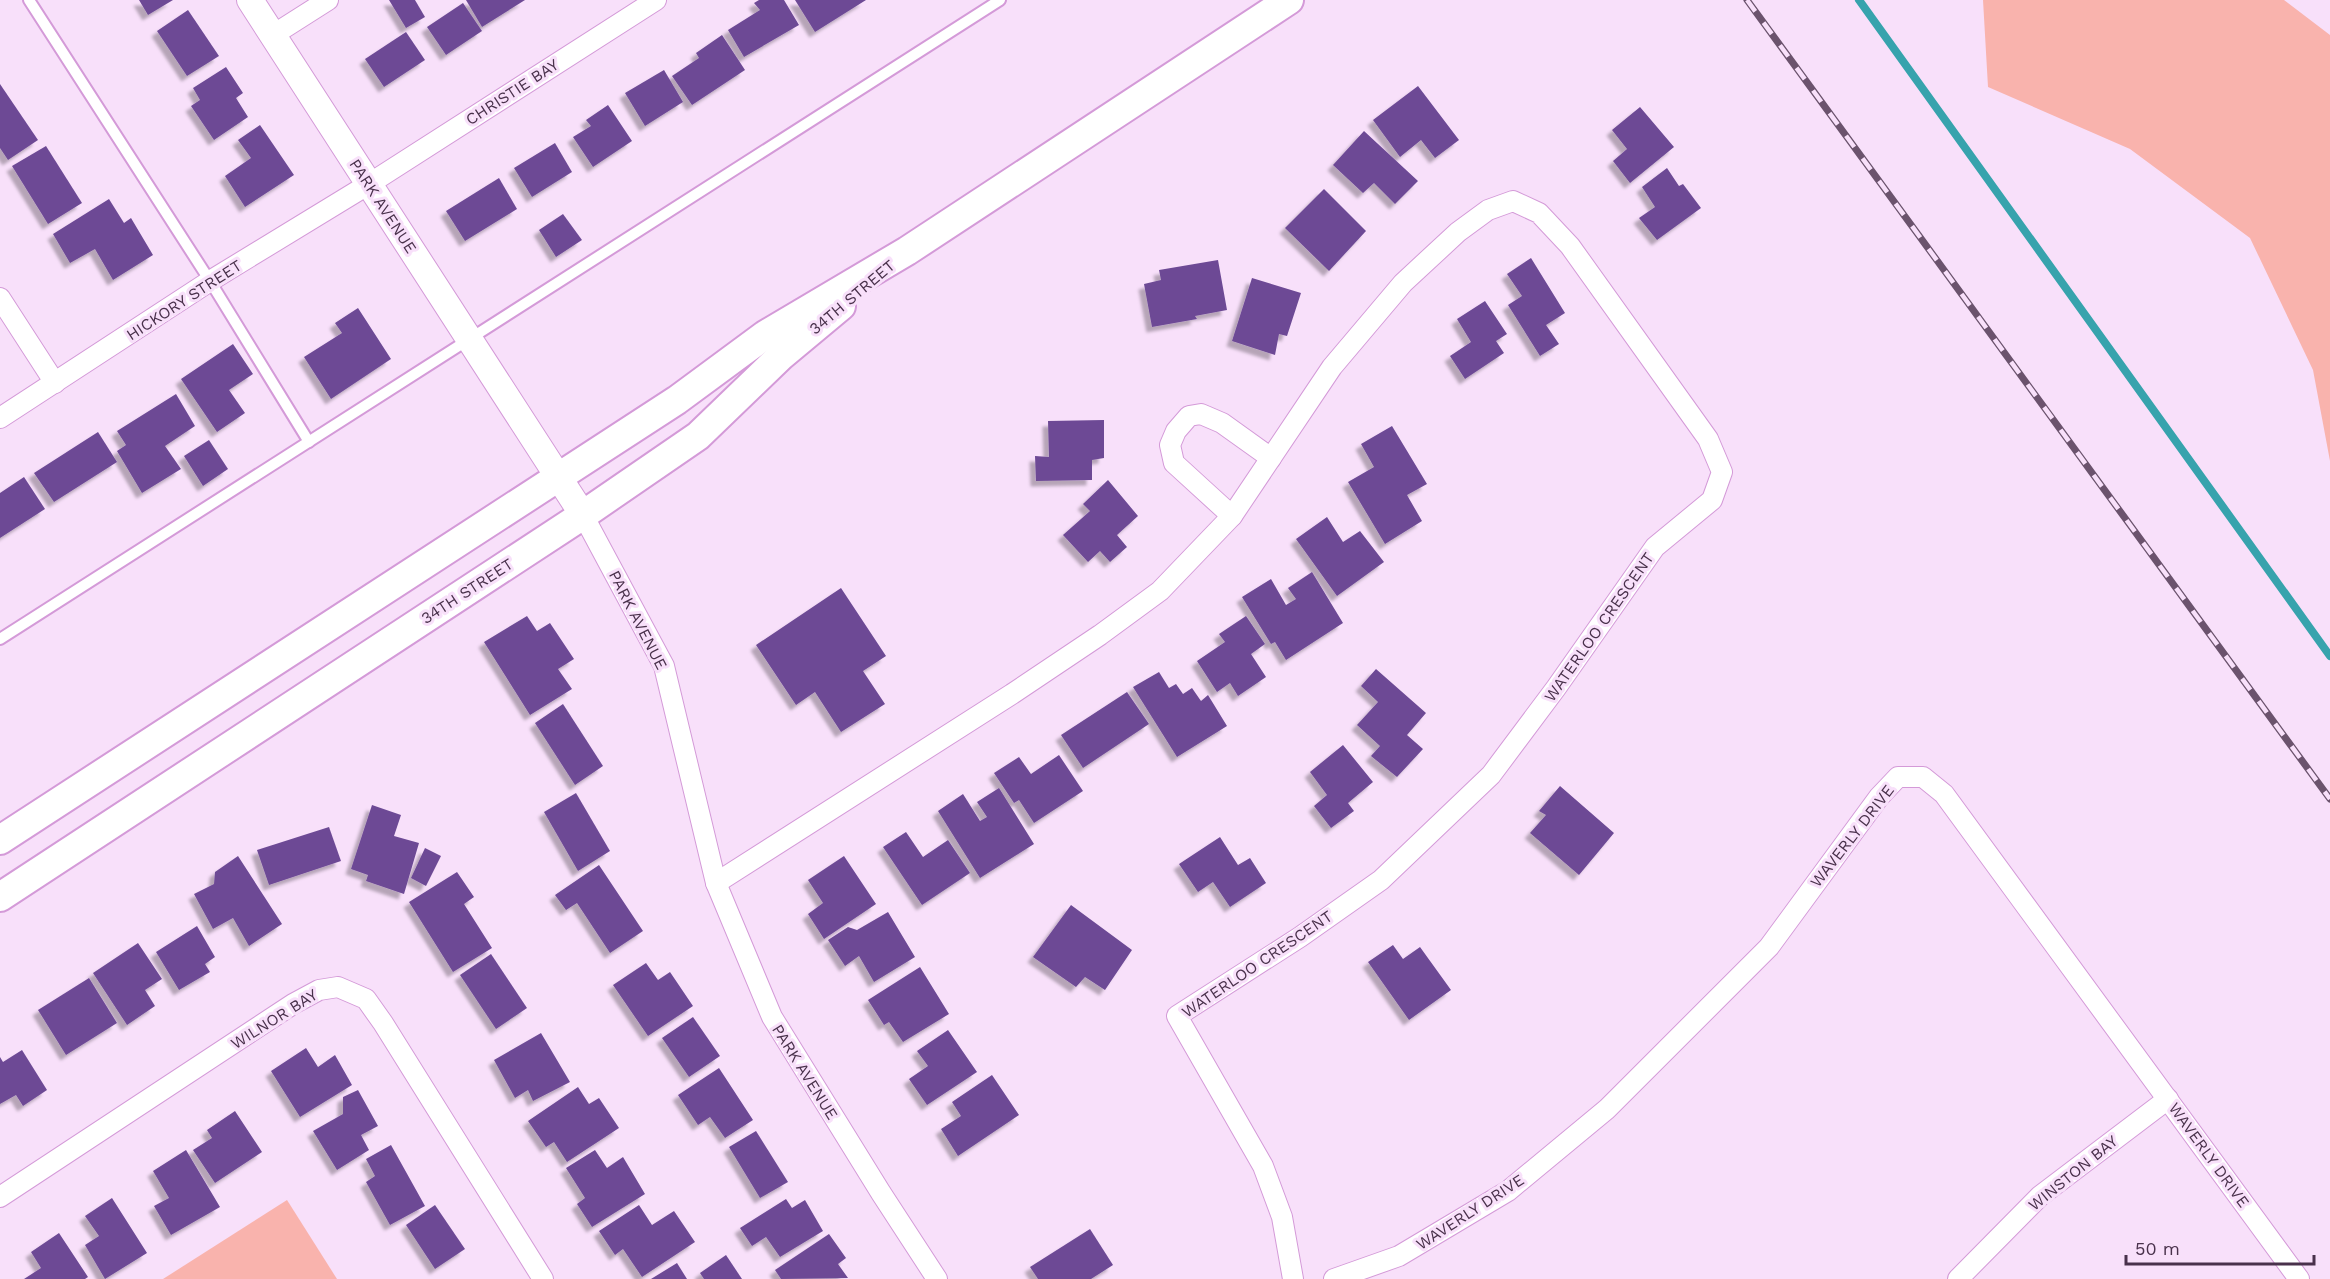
<svg xmlns="http://www.w3.org/2000/svg" width="2330" height="1279" font-family="'Work Sans',sans-serif">
	<style>
		.green { fill: #f9b3ad }
		.lines { fill: none; stroke-linecap: round; stroke-linejoin: round }
		.stream { stroke: #37a3ad; stroke-width: 8 }
		.building { fill: #6d4a95; filter: url(#shadow) }
		.service-casing { stroke: #d49ad8; stroke-width: 14 }
		.minor-casing { stroke: #d49ad8; stroke-width: 22 }
		.tertiary-casing { stroke: #d49ad8; stroke-width: 28 }
		.secondary-casing { stroke: #d49ad8; stroke-width: 32 }
		.service { stroke: #fff; stroke-width: 10 }
		.minor { stroke: #fff; stroke-width: 20 }
		.tertiary { stroke: #fff; stroke-width: 26 }
		.secondary { stroke: #fff; stroke-width: 28 }
		.rail-casing { stroke: #6b536d; stroke-width: 7 }
		.rail { stroke: #f8e0fa; stroke-width: 4.5; stroke-dasharray: 14; stroke-linecap: butt }
		.labels { text-anchor: middle; dominant-baseline: central; stroke-width: 6; stroke-linejoin: round; paint-order: stroke }
		.street-label { font-size: 16px; fill: #49314b; stroke: #f8e0fa }
	</style>
	<defs>
		<filter id="shadow"><feDropShadow dx="-5.5" dy="5.5" stdDeviation="1.5" flood-color="#0004"/></filter>
	</defs>
	<rect width="100%" height="100%" fill="#f8e0fa"/>
	<g class="green">
		<polygon points="1983,0 2284,0 2330,35 2330,461 2313,370 2250,238 2130,149 1988,87"/>
		<polygon points="287,1200 337,1279 163,1279"/>
	</g>
	<g class="lines">
		<polyline class="stream" points="1859,0 2330,656"/>
	</g>
	<g class="building">
		<polygon points="139,0 173,0 148,15"/>
		<polygon points="389,0 415,0 425,17 406,28"/>
		<polygon points="466,0 525,0 482,27"/>
		<polygon points="759,0 784,0 799,25 744,57 728,30 760,10 754,3"/>
		<polygon points="795,0 866,0 815,32"/>
		<polygon points="463,3 482,31 446,55 427,27"/>
		<polygon points="188,10 219,56 187,76 157,31"/>
		<polygon points="406,32 425,60 384,87 365,59"/>
		<polygon points="722,35 745,70 692,105 672,76 699,58 696,53"/>
		<polygon points="226,67 243,93 236,98 248,117 214,140 191,106 200,100 193,88"/>
		<polygon points="664,70 683,102 645,126 625,93"/>
		<polygon points="0,84 38,140 8,160 0,148"/>
		<polygon points="1418,86 1459,140 1435,158 1421,140 1400,157 1373,120"/>
		<polygon points="608,105 632,141 593,167 573,137 591,126 586,120"/>
		<polygon points="1640,107 1674,147 1630,183 1613,161 1627,149 1612,130"/>
		<polygon points="260,125 294,175 245,207 225,176 251,158 238,140"/>
		<polygon points="1364,131 1418,181 1395,204 1374,183 1363,193 1333,165"/>
		<polygon points="555,143 572,172 532,197 514,168"/>
		<polygon points="46,146 82,203 48,224 12,166"/>
		<polygon points="1667,168 1679,186 1683,184 1701,208 1657,240 1639,218 1655,207 1642,187"/>
		<polygon points="499,178 517,209 465,241 446,211"/>
		<polygon points="1324,189 1366,231 1329,271 1285,228"/>
		<polygon points="109,199 124,223 131,218 153,255 113,280 95,249 70,263 53,234"/>
		<polygon points="563,214 582,240 556,257 539,230"/>
		<polygon points="1531,258 1565,313 1546,325 1559,344 1540,356 1508,305 1522,296 1507,274"/>
		<polygon points="1218,260 1227,310 1195,316 1197,319 1152,327 1144,284 1161,280 1159,270"/>
		<polygon points="1252,278 1301,293 1287,336 1279,334 1275,355 1232,341"/>
		<polygon points="1485,301 1507,334 1496,341 1504,353 1465,379 1450,356 1471,342 1457,319"/>
		<polygon points="358,308 391,359 331,399 304,357 342,333 335,323"/>
		<polygon points="233,344 253,374 229,390 245,413 217,432 181,379"/>
		<polygon points="176,394 195,426 165,446 181,469 142,493 117,451 126,445 117,431"/>
		<polygon points="1104,420 1104,458 1092,460 1092,480 1036,481 1035,456 1049,457 1048,421"/>
		<polygon points="1392,426 1427,484 1407,495 1422,521 1385,544 1348,482 1374,467 1361,444"/>
		<polygon points="98,432 117,462 54,502 34,473"/>
		<polygon points="209,440 228,469 203,486 184,456"/>
		<polygon points="24,477 45,509 0,538 0,493"/>
		<polygon points="1108,480 1138,516 1117,535 1127,547 1110,562 1100,551 1088,562 1063,535 1090,511 1083,504"/>
		<polygon points="1327,517 1343,542 1360,531 1384,562 1337,596 1296,539"/>
		<polygon points="1312,572 1343,623 1286,660 1275,642 1271,644 1242,597 1271,579 1286,605 1296,599 1288,588"/>
		<polygon points="841,588 886,656 863,671 885,704 841,732 815,692 796,705 756,645"/>
		<polygon points="527,616 537,631 550,623 574,659 558,669 572,689 530,715 484,642"/>
		<polygon points="1246,616 1265,644 1251,654 1266,677 1238,696 1230,683 1217,692 1197,661 1225,642 1219,634"/>
		<polygon points="1376,669 1426,713 1407,735 1423,749 1397,777 1371,756 1380,746 1357,725 1378,702 1361,686"/>
		<polygon points="1159,672 1169,688 1176,684 1183,694 1192,688 1201,701 1208,695 1227,726 1177,757 1133,687"/>
		<polygon points="1127,692 1149,724 1083,768 1061,735"/>
		<polygon points="563,704 603,766 575,785 535,723"/>
		<polygon points="1343,745 1373,782 1348,803 1354,811 1331,828 1314,806 1327,795 1310,772"/>
		<polygon points="1059,755 1083,791 1034,823 1019,800 1014,803 994,773 1019,757 1031,774"/>
		<polygon points="1560,786 1614,833 1579,875 1530,833 1546,815 1539,811"/>
		<polygon points="999,788 1034,844 980,878 938,811 963,794 980,821 987,817 977,802"/>
		<polygon points="576,793 610,851 578,871 544,812"/>
		<polygon points="372,805 401,815 394,836 419,843 404,894 366,881 368,875 351,869"/>
		<polygon points="329,827 341,861 269,885 257,850"/>
		<polygon points="906,832 923,857 948,840 970,873 922,905 883,847"/>
		<polygon points="1220,837 1238,865 1250,858 1266,883 1230,907 1213,882 1198,892 1179,864"/>
		<polygon points="425,848 441,856 426,886 411,878"/>
		<polygon points="238,856 282,924 249,946 233,918 213,929 194,894 214,884 215,872"/>
		<polygon points="844,856 876,904 824,939 808,914 823,903 808,880"/>
		<polygon points="599,865 643,931 610,953 577,903 566,910 555,895"/>
		<polygon points="457,872 474,897 464,904 492,948 453,972 409,902"/>
		<polygon points="1071,905 1132,950 1105,990 1085,977 1076,987 1033,957"/>
		<polygon points="888,912 915,957 874,982 859,956 845,966 828,940 848,927 857,930"/>
		<polygon points="197,926 215,957 205,964 210,972 179,990 156,952"/>
		<polygon points="138,943 162,979 145,990 155,1006 127,1025 93,973"/>
		<polygon points="1393,945 1403,959 1420,947 1451,990 1409,1020 1368,962"/>
		<polygon points="491,954 527,1008 496,1029 460,975"/>
		<polygon points="646,963 658,980 670,972 693,1006 648,1036 613,985"/>
		<polygon points="920,967 949,1014 903,1042 889,1022 884,1025 868,1000"/>
		<polygon points="89,978 117,1023 66,1055 38,1010"/>
		<polygon points="693,1017 720,1056 689,1077 662,1038"/>
		<polygon points="948,1030 977,1072 927,1105 909,1079 928,1066 917,1051"/>
		<polygon points="541,1033 570,1082 533,1101 528,1090 515,1098 494,1060"/>
		<polygon points="306,1048 318,1067 335,1055 352,1085 300,1117 271,1071"/>
		<polygon points="22,1050 47,1090 23,1106 16,1095 0,1104 0,1057 3,1062"/>
		<polygon points="719,1068 753,1120 725,1138 710,1117 698,1125 678,1095"/>
		<polygon points="992,1075 1019,1115 958,1156 941,1129 961,1116 952,1102"/>
		<polygon points="578,1087 589,1104 599,1098 619,1128 567,1162 554,1142 546,1147 528,1121"/>
		<polygon points="358,1090 378,1126 361,1135 369,1150 337,1170 313,1131 343,1114 343,1097"/>
		<polygon points="235,1111 262,1152 215,1183 193,1150 212,1138 207,1130"/>
		<polygon points="756,1131 788,1182 760,1198 729,1147"/>
		<polygon points="391,1145 425,1206 390,1225 366,1182 375,1176 366,1159"/>
		<polygon points="186,1150 220,1207 171,1235 154,1206 169,1198 153,1171"/>
		<polygon points="595,1150 607,1168 623,1157 645,1194 592,1227 577,1204 585,1198 566,1168"/>
		<polygon points="112,1198 147,1253 105,1279 85,1245 99,1236 85,1216"/>
		<polygon points="786,1199 792,1208 805,1200 823,1231 780,1257 766,1237 752,1246 740,1228"/>
		<polygon points="435,1205 465,1249 435,1269 406,1225"/>
		<polygon points="639,1205 652,1225 674,1211 695,1242 642,1277 623,1249 615,1255 599,1231"/>
		<polygon points="1090,1229 1113,1265 1091,1279 1038,1279 1030,1267"/>
		<polygon points="59,1233 88,1277 85,1279 24,1279 41,1268 31,1252"/>
		<polygon points="829,1234 846,1258 838,1264 848,1278 781,1279 775,1270"/>
		<polygon points="726,1255 742,1279 704,1279 700,1273"/>
		<polygon points="677,1263 687,1279 651,1279"/>
	</g>
	<g class="lines">
		<g class="service-casing">
			<g id="service">
				<polyline points="29,0 210,281 309,442"/>
				<polyline points="0,639 1000,0"/>
			</g>
		</g>
		<g class="minor-casing">
			<g id="minor">
				<polyline points="273,35 328,0"/>
				<polyline points="0,298 55,383"/>
				<polyline points="0,418 210,281 369,184 656,0"/>
				<polyline points="583,515 664,666 716,883 772,1017 881,1193 937,1279"/>
				<polyline points="1232,516 1174,463 1170,445 1176,431 1189,416 1201,414 1222,423 1271,458"/>
				<polyline points="716,883 1012,694 1100,635 1160,591 1232,516 1332,367 1403,283 1458,232 1488,210 1513,201 1539,213 1570,246 1708,439 1722,472 1712,500 1655,547 1556,688 1491,775 1381,880 1300,937 1177,1016 1263,1166 1282,1217 1293,1279"/>
				<polyline points="0,1197 293,1004 319,990 338,987 366,999 383,1023 543,1279"/>
				<polyline points="1334,1279 1399,1256 1508,1191 1607,1109 1769,947 1879,797 1898,777 1923,777 1944,794 2299,1279"/>
				<polyline points="1958,1279 2040,1196 2168,1099"/>
			</g>
		</g>
		<g class="tertiary-casing">
			<polyline id="tertiary" points="250,0 583,515"/>
		</g>
		<g class="secondary-casing">
			<g id="secondary">
				<polyline points="0,840 677,400 765,335 907,251 1289,0"/>
				<polyline points="0,897 583,515 698,436 781,356 841,306"/>
			</g>
		</g>
		<use href="#service" class="service"/>
		<use href="#minor" class="minor"/>
		<use href="#tertiary" class="tertiary"/>
		<use href="#secondary" class="secondary"/>
		<g class="rail-casing">
			<polyline id="rail" points="1747,0 2330,799"/>
		</g>
		<use href="#rail" class="rail"/>
	</g>
	<g class="labels">
		<g class="street-label">
			<text transform="translate(512 92) rotate(-33)">CHRISTIE BAY</text>
			<text transform="translate(383 206) rotate(57)">PARK AVENUE</text>
			<text transform="translate(852 297) rotate(-40)">34TH STREET</text>
			<text transform="translate(184 300) rotate(-33)">HICKORY STREET</text>
			<text transform="translate(467 591) rotate(-33)">34TH STREET</text>
			<text transform="translate(638 620) rotate(63)">PARK AVENUE</text>
			<text transform="translate(1599 627) rotate(-55)">WATERLOO CRESCENT</text>
			<text transform="translate(1852 836) rotate(-52)">WAVERLY DRIVE</text>
			<text transform="translate(1257 964) rotate(-34)">WATERLOO CRESCENT</text>
			<text transform="translate(274 1019) rotate(-32)">WILNOR BAY</text>
			<text transform="translate(805 1072) rotate(58)">PARK AVENUE</text>
			<text transform="translate(2209 1155) rotate(54)">WAVERLY DRIVE</text>
			<text transform="translate(2073 1173) rotate(-39)">WINSTON BAY</text>
			<text transform="translate(1470 1212) rotate(-33)">WAVERLY DRIVE</text>
		</g>
	</g>
	<path d="M2126 1255v9h188v-9" fill="none" stroke="#49314b" stroke-width="3"/>
	<text x="2135" y="1255" font-size="18" fill="#49314b" stroke="#f8e0fa" stroke-width="4.5" paint-order="stroke">50 m</text>
</svg>
